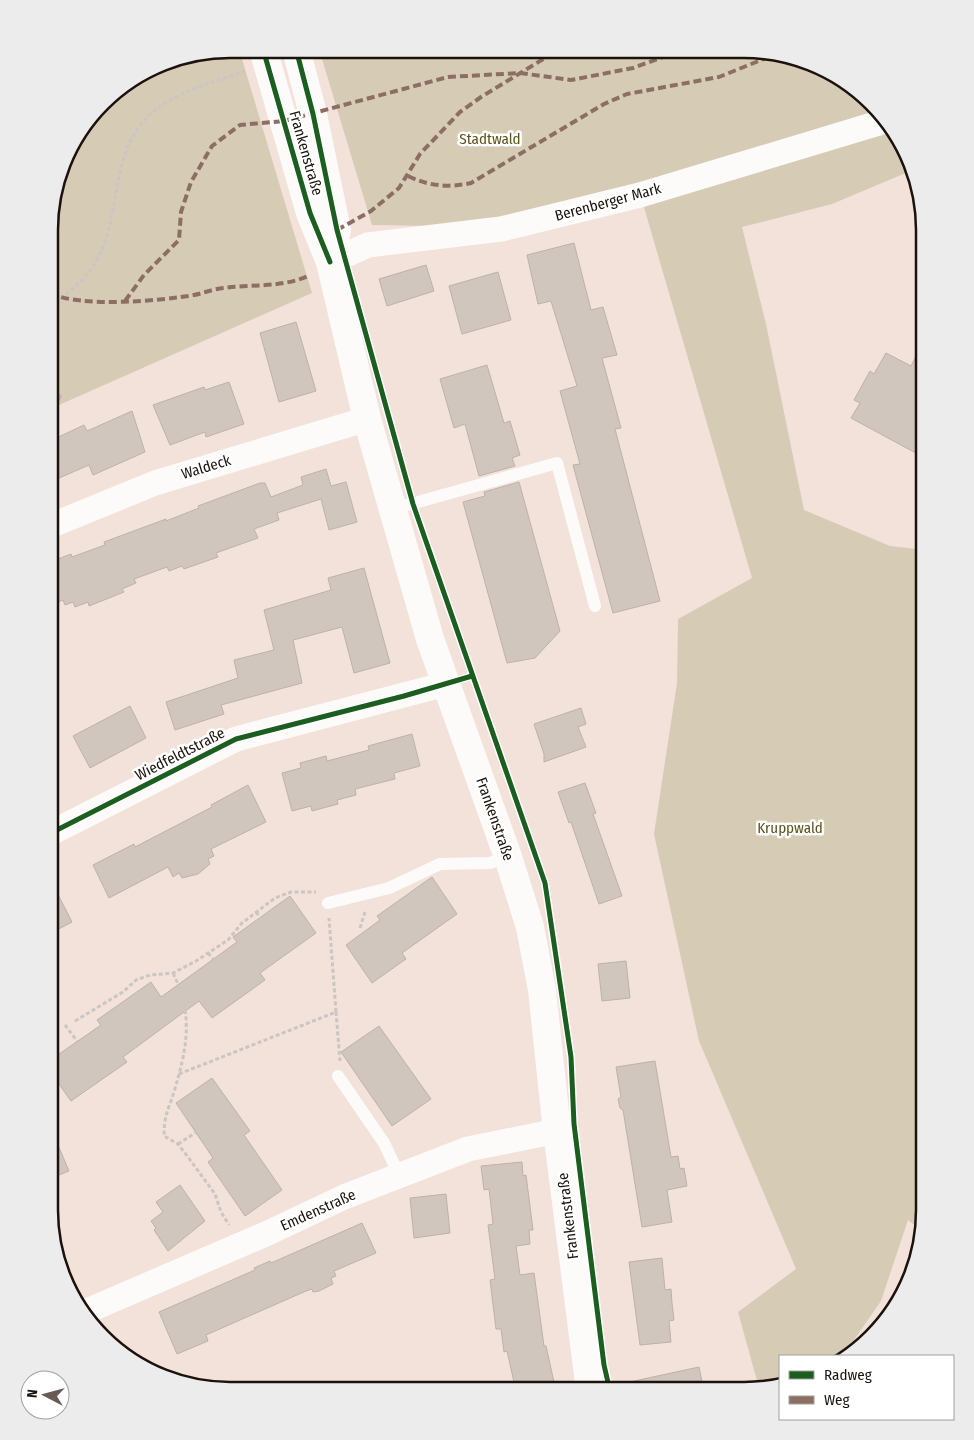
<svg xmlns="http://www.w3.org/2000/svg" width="974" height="1440" font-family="'Fira Sans Condensed',sans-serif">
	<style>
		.forest { fill: #d6ccb6 }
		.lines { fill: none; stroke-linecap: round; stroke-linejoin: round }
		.stream { stroke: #ccafb5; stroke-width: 7 }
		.building { fill: #d1c6be; stroke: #bdb2aa }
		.path { stroke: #cbc5c3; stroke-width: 3; stroke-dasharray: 4 2.5; stroke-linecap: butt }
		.service { stroke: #fdfbf9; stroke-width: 12 }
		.minor { stroke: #fdfbf9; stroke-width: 25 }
		.secondary { stroke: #fdfbf9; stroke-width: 28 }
		.quiet { stroke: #8d6e63; stroke-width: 4; stroke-dasharray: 8 4; stroke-linecap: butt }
		.cycleway-casing { stroke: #fff; stroke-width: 8 }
		.cycleway { stroke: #1b5e20; stroke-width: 5 }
		.labels { text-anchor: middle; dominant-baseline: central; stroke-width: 5; stroke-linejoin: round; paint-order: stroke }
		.park-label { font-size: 15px; fill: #5c531c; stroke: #fff }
		.street-label { font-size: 15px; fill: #1c120d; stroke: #fff }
		.rim { fill: none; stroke: #1c120d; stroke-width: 2.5 }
	</style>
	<rect width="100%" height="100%" fill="#f2e2da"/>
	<g class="forest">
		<polygon points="229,49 239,49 312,293 50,409 50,205 73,139 110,93 171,58"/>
		<polygon points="319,49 769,50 854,86 881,121 501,227 372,225"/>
		<polygon points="884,125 911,160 913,170 832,204 742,227 766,324 804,510 890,546 925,550 925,1223 923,1232 908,1220 881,1301 845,1353 842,1356 780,1356 780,1384 759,1388 738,1312 796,1269 699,1041 654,834 677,683 678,619 752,578 641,197"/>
	</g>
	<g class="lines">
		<polyline class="stream" points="50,389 58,397"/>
	</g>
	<g class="building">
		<polygon points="574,243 591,310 603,307 617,355 602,358 621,428 615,429 660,601 613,613 573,465 580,464 560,391 577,386 551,301 538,304 527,255"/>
		<polygon points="426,265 434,291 387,306 379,279"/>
		<polygon points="498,272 511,320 462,334 449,286"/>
		<polygon points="296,322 316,391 279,402 260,333"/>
		<polygon points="925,338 925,458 851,418 860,403 854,400 870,371 874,374 886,353 911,366"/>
		<polygon points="487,365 504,423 510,421 520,455 512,458 515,466 479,476 465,424 454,428 440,379"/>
		<polygon points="229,382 244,424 206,437 205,432 170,445 153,405 204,387 205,390"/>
		<polygon points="132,411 145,452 93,475 89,465 50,482 50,441 84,425 87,431"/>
		<polygon points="326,469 331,486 346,482 357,522 329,530 321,499 277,513 279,520 254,529 258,538 216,553 218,557 184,569 182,566 169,571 167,567 134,579 136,583 122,589 124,592 89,606 88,602 75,607 73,602 65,605 63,600 50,605 50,580 55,578 50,562 71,554 72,557 105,545 104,542 166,519 166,521 199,508 198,506 260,483 265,483 271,497 303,485 301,477"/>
		<polygon points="519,482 560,631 535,658 507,663 463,502 485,496 484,492"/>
		<polygon points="364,568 390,663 354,673 342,627 293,640 302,683 221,705 224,714 175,730 166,702 238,678 234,660 274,650 264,610 331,590 328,578"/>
		<polygon points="130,706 146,738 90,768 73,736"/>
		<polygon points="581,708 586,724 578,727 586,747 544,762 544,754 534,724"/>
		<polygon points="412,734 420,766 394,773 395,779 355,789 356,795 337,800 338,804 312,811 311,806 292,811 282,773 301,768 300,763 326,756 327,761 369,750 368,746"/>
		<polygon points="585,783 596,813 593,814 622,896 599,904 571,822 569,823 558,792"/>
		<polygon points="248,785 266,822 211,849 214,856 208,859 210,864 198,874 182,878 179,873 173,877 168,867 109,898 93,865 134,844 135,847 212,807 211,805"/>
		<polygon points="49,877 72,922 49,934"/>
		<polygon points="432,877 457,914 402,953 406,959 372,983 346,945 380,920 377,916"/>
		<polygon points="290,896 316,933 260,973 265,980 212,1018 199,1001 123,1057 127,1062 71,1101 49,1070 49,1061 101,1025 97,1020 151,982 161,997 237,942 233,937"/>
		<polygon points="626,961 630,998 602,1001 598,964"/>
		<polygon points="379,1026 431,1099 392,1126 341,1052"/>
		<polygon points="655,1061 671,1157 678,1156 680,1169 684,1168 687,1186 667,1190 672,1222 642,1227 623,1110 620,1108 618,1099 621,1097 616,1067"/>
		<polygon points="212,1078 250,1131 244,1135 282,1190 245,1216 208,1162 213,1158 176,1103"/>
		<polygon points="49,1124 69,1171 49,1179"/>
		<polygon points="522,1162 523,1176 526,1175 533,1230 529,1230 530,1244 516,1246 520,1275 534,1273 544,1346 546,1346 556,1391 516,1391 507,1351 504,1352 501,1329 496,1329 490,1280 495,1279 488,1225 493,1224 489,1189 484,1190 481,1166"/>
		<polygon points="180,1185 205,1221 168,1251 154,1230 156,1228 151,1221 163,1212 156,1202"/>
		<polygon points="446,1194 450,1233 414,1238 410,1198"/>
		<polygon points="362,1223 376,1253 334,1271 336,1276 331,1278 333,1284 319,1291 313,1292 312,1289 306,1291 206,1335 208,1341 177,1354 159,1312 255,1270 254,1268 270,1261 271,1263"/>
		<polygon points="662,1258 665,1290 671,1289 672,1303 674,1320 669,1321 671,1342 640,1345 629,1262"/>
		<polygon points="699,1367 704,1391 626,1391 625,1383"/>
	</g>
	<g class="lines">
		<g class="path">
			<path d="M50,306c17,-11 36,-27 46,-45 28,-48 11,-111 58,-150 27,-21 60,-29 91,-40"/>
			<polyline points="256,912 260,917"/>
			<polyline points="360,928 365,912"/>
			<polyline points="208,953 213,959"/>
			<path d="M173,973c21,43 14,75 1,119 -6,19 -10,23 -10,44l14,8 13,17 24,33 6,18 8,13"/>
			<polyline points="336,1012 340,1061"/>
			<polyline points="75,1021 123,992 136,980 150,975 173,973 196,961 228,940 242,923 275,898 291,892 316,892"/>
			<polyline points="65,1025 77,1041"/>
			<polyline points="179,1074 336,1012 329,918"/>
			<polyline points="178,1144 195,1133"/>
		</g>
		<g class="service">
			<polyline points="393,509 557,463 595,606"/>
			<polyline points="328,903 389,888 440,864 490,863 508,857"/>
			<polyline points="338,1076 384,1143 399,1175"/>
		</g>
		<g class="minor">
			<polyline points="330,262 368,245 501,229 640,195 882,122"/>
			<polyline points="50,526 155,483 367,419"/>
			<polyline points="49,834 236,739 446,684"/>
			<polyline points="87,1311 268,1233 344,1197 468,1149 557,1131"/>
		</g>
		<g class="secondary">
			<polyline points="263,49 310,213 330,262 367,419 430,639 508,857 530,927 542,990 557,1131 590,1391"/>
			<polyline points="296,49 313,114 337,230 330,262"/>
		</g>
		<g class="quiet">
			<polyline points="298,54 316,49"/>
			<path d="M408,176c21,10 40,12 63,7l133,-79 23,-10 92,-17 57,-23"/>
			<polyline points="337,230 371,211 399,188 420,154 460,112 481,97 558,50"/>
			<path d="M50,293c29,15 111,8 144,2 10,-2 19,-6 30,-7 28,-4 60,0 86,-13"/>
			<polyline points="125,301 144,275 179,240 181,212 191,182 212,146 240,125 284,121 448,77 520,73 571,80 633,68 682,50"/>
		</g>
		<g class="cycleway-casing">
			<g id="cycleway">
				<polyline points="263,49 310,213 330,262"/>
				<polyline points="296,49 313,114 337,230 413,504 545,883 571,1057 574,1124 604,1365 610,1391"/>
				<polyline points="49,834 236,739 404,696 472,676"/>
			</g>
		</g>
		<use href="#cycleway" class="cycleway"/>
	</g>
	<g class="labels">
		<g class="park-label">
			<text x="490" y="139">Stadtwald</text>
			<text x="790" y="828">Kruppwald</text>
		</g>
		<g class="street-label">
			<text transform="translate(306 153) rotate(74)">Frankenstraße</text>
			<text transform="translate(608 202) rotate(-15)">Berenberger Mark</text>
			<text transform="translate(206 467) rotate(-17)">Waldeck</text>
			<text transform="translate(180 754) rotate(-27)">Wiedfeldtstraße</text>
			<text transform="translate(495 819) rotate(71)">Frankenstraße</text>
			<text transform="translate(318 1210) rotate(-24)">Emdenstraße</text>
			<text transform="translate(568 1216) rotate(-97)">Frankenstraße</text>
		</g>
	</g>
	<path d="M0 0H974V1440H0ZM230 58H744A172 172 0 0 1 916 230V1210A172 172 0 0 1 744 1382H230A172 172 0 0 1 58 1210V230A172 172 0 0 1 230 58Z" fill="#edecec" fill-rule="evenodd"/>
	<path class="rim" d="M230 58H744A172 172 0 0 1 916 230V1210A172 172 0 0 1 744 1382H230A172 172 0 0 1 58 1210V230A172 172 0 0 1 230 58Z"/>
	<rect x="779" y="1355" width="175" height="65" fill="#ffffff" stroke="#a4a09e"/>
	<rect x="789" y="1371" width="25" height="8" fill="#1b5e20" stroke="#a4a09e"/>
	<text x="824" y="1380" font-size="15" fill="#1c120d">Radweg</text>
	<rect x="789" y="1396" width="25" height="8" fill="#8d6e63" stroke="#a4a09e"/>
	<text x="824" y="1405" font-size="15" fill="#1c120d">Weg</text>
	<g transform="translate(45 1395) rotate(276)"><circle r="24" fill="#ffffff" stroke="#a4a09e"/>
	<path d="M0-4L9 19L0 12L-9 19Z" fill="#675b55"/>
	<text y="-8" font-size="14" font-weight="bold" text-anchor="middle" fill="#1c120d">N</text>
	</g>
</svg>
